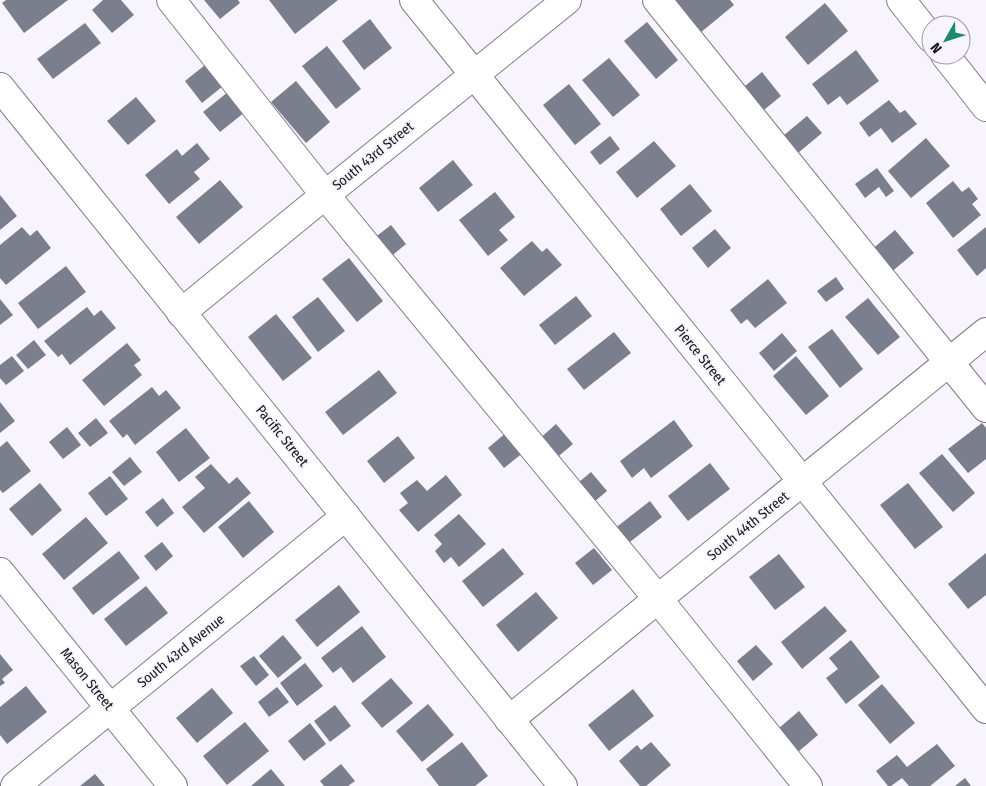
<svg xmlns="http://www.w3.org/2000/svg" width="986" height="786" font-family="'Fira Sans Condensed',sans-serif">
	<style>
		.building { fill: #7b7e8c }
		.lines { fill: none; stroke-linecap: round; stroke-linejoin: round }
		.minor-casing { stroke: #827c8a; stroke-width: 30 }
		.minor { stroke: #fff; stroke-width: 28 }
		.labels { text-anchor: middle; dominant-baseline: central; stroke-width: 4; stroke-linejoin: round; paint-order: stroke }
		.street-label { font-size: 14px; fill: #161419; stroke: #f8f4fe }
	</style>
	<rect width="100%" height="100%" fill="#f8f4fe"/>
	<g class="building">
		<polygon points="6,0 68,0 24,33 2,3"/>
		<polygon points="103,0 121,0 134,15 112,33 92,10"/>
		<polygon points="204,0 238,0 240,3 220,19"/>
		<polygon points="269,0 338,0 295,34"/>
		<polygon points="674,0 730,0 734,5 700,33"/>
		<polygon points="825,3 848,31 808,65 785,37"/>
		<polygon points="370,19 392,48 364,70 342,41"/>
		<polygon points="647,22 678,60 656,79 624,41"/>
		<polygon points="85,23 101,43 53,79 37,59"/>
		<polygon points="327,46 361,89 336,109 302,66"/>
		<polygon points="856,50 879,81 847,105 840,96 828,105 812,84"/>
		<polygon points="609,58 640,95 613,117 582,80"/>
		<polygon points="205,65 223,86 202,103 185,81"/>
		<polygon points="762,72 781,96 759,114 739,91"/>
		<polygon points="296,81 330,122 306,143 271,102"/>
		<polygon points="569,84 601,124 575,145 543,105"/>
		<polygon points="228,92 245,112 220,132 203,112"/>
		<polygon points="136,97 156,121 128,145 107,121"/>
		<polygon points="889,100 900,113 905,110 917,124 892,143 881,128 869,137 859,123"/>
		<polygon points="807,116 822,133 792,158 777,141"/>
		<polygon points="610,136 620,149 600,165 590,152"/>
		<polygon points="926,138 950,166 911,198 888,171"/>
		<polygon points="654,141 676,166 637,198 616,172"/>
		<polygon points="197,143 210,159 194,172 200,179 169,204 145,175 177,149 182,156"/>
		<polygon points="453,160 473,185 438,212 419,188"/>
		<polygon points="877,168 894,191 886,197 879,187 865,198 855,184"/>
		<polygon points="220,180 243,207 199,244 176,217"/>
		<polygon points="953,181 962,192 969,187 978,199 972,204 981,215 953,238 926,203"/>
		<polygon points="690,184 712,211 681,236 660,209"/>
		<polygon points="495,192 515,217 499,230 508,240 488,256 459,220"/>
		<polygon points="0,195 17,216 0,230"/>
		<polygon points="391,225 406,244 389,258 373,239"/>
		<polygon points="22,227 30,236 37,230 51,248 6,285 0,278 0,245"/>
		<polygon points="986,227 986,268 977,276 957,250"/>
		<polygon points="715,229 731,248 708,268 692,248"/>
		<polygon points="895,230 914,253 889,274 870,251"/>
		<polygon points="532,241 542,252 547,248 562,265 524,296 500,268"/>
		<polygon points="349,258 383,301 357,322 322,279"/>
		<polygon points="66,266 86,292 38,329 18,303"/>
		<polygon points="836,277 844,289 826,302 817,291"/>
		<polygon points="768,279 787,303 755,328 747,319 741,324 730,310"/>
		<polygon points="576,296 592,316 555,345 539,325"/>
		<polygon points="318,297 345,331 318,352 292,317"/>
		<polygon points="868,298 900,337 878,355 845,317"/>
		<polygon points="0,299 13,315 0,325"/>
		<polygon points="87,307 94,316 101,310 116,328 70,365 62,354 58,357 44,341"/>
		<polygon points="276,314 312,358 283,381 248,337"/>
		<polygon points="832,329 863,369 840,388 808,347"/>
		<polygon points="614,332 631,353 584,390 567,369"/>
		<polygon points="782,333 797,351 774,371 759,353"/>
		<polygon points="34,340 46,355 28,369 16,355"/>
		<polygon points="127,343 141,360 134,365 142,375 104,406 82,380"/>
		<polygon points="12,356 24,371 6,385 0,378 0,365"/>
		<polygon points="796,356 829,396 806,415 773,376"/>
		<polygon points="379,370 397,393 343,435 325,412"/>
		<polygon points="152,387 159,396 166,390 181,408 135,445 127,434 123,438 109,421"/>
		<polygon points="0,402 15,421 0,433"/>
		<polygon points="96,418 108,433 90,447 78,433"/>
		<polygon points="674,420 693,446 651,478 644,468 632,478 620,461"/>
		<polygon points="982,423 986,428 986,459 968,473 948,449"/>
		<polygon points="556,424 573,444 554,460 537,441"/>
		<polygon points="67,427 81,445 63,459 49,442"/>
		<polygon points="186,428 210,458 179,482 156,452"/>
		<polygon points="507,432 524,452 504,468 488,448"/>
		<polygon points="398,436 415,458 384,483 367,461"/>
		<polygon points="7,441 31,471 3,493 0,490 0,447"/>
		<polygon points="942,454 975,493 953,512 919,473"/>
		<polygon points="130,457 142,472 124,486 112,472"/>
		<polygon points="710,463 730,489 688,521 668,496"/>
		<polygon points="211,464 229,484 237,477 251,493 204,533 182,507 205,488 195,477"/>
		<polygon points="591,472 607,491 588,507 572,488"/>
		<polygon points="446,475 462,495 418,532 399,510 408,503 400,493 417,480 427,491"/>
		<polygon points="110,476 128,499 106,516 88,493"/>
		<polygon points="40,483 62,510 32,536 9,509"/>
		<polygon points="908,483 943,527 915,549 880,505"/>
		<polygon points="163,498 174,513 157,527 145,512"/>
		<polygon points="249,501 274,532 243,558 218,527"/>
		<polygon points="650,501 662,517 626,545 614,529"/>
		<polygon points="459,514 486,544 459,567 451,557 444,563 435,551 442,544 434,535"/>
		<polygon points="86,517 108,543 64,580 42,554"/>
		<polygon points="162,542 173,556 156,571 144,556"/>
		<polygon points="503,548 524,574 483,607 462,581"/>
		<polygon points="594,548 612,570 593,585 575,563"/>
		<polygon points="119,551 140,578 93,615 72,588"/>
		<polygon points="986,553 986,595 968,609 948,584"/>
		<polygon points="779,554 805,587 775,610 749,577"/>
		<polygon points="339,585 360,612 317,647 295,620"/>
		<polygon points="146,586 168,613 126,646 104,619"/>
		<polygon points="536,592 558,618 518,652 496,625"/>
		<polygon points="825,606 847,631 802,669 781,642"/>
		<polygon points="362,626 386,657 353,683 341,667 333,673 321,658"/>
		<polygon points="283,635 302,658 278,678 259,656"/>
		<polygon points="851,640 880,677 846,704 826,678 838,669 829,658"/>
		<polygon points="756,645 773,664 753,681 737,661"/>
		<polygon points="0,654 13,670 2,679 5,683 0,686"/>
		<polygon points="254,656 269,675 256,686 240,666"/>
		<polygon points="305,663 323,686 297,706 280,683"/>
		<polygon points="391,678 413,703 382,728 361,703"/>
		<polygon points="882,684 915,723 890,744 858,705"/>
		<polygon points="26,686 47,712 7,744 0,735 0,707"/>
		<polygon points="277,687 289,702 269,717 258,702"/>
		<polygon points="212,688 233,713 197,743 176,718"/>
		<polygon points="633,689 654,716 609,751 588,725"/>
		<polygon points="428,704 454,735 422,762 396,731"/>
		<polygon points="335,705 351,726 330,742 314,721"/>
		<polygon points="799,711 818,735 792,757 772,734"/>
		<polygon points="245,722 269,751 227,785 203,756"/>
		<polygon points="310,723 326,744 304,761 288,741"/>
		<polygon points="462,742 488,776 475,786 439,786 426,769"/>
		<polygon points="651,742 671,765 646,786 640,786 619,761 637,745 641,750"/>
		<polygon points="937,744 955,766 930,786 909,786 902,778 891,786 888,786 876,771 897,755 907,767"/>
		<polygon points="341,764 355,781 348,786 324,786 320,781"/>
		<polygon points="271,769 285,786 251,786"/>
		<polygon points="95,774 105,786 80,786"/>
		<polygon points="965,778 971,786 955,786"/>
	</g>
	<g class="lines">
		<g class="minor-casing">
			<g id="minor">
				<polyline points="171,0 325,195 658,599 808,786"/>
				<polyline points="414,0 986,709"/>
				<polyline points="657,0 986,408"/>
				<polyline points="901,0 931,38"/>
				<polyline points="945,55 986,107"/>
				<polyline points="0,87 563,786"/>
				<polyline points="181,313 325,195 567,0"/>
				<polyline points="0,572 173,786"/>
				<polyline points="509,720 986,332"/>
				<polyline points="15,786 346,516"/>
			</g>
		</g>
		<use href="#minor" class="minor"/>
	</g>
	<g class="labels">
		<g class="street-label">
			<text transform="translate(373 156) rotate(-39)">South 43rd Street</text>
			<text transform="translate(700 355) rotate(51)">Pierce Street</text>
			<text transform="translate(282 436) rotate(51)">Pacific Street</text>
			<text transform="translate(748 526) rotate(-39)">South 44th Street</text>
			<text transform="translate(181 651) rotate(-39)">South 43rd Avenue</text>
			<text transform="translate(87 679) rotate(51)">Mason Street</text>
		</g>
	</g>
	<g transform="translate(946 40) rotate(231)"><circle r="24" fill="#f8f4fe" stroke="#9e9aa2"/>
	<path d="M0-4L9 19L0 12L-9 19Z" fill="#1c8b6b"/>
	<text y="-8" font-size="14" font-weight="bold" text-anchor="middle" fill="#161419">N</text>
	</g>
</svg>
